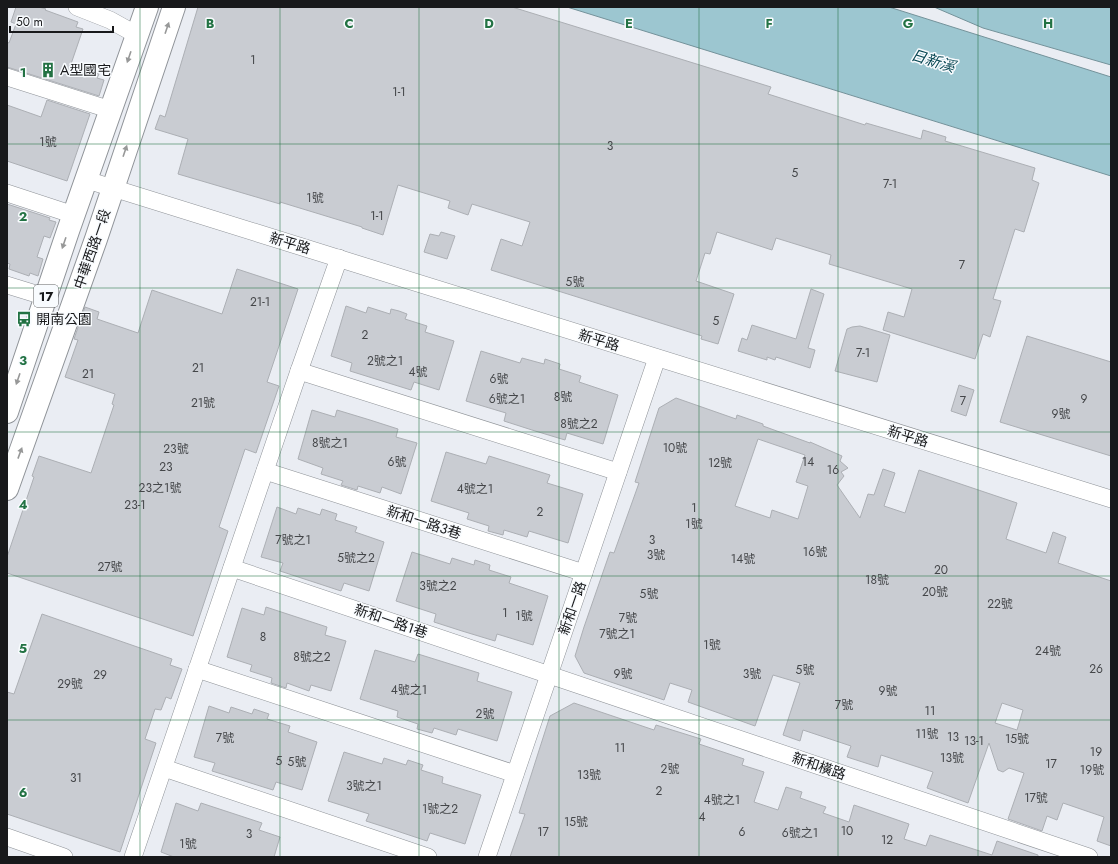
<svg xmlns="http://www.w3.org/2000/svg" width="1118" height="864" font-family="Jost,'Noto Sans TC',sans-serif">
	<style>
		.water { fill: #9cc6d0; stroke: #74929a }
		.building { fill: #c9ccd2; stroke: #acafb4; fill-rule: evenodd }
		.lines { fill: none; stroke-linecap: round; stroke-linejoin: round }
		.minor-casing { stroke: #8f9398; stroke-width: 18 }
		.major-casing { stroke: #8f9398; stroke-width: 24 }
		.minor { stroke: #fff; stroke-width: 17 }
		.major { stroke: #fff; stroke-width: 22 }
		.oneway { fill: #979898 }
		.grid { fill: none; stroke: #227243; stroke-width: 1; stroke-opacity: 0.55 }
		.labels { text-anchor: middle; dominant-baseline: central; stroke-width: 3; stroke-linejoin: round; paint-order: stroke }
		.number-label { font-size: 12px; fill: #444649 }
		.shield { fill: #f8fbfe; stroke: #5b5d5f; stroke-width: 1 }
		.shield-label { font-size: 13px; font-weight: bold; fill: #18191b }
		.poi-label { font-size: 14px; fill: #18191b; stroke: #f8fbfe; text-anchor: start }
		.street-label { font-size: 14px; fill: #18191b; stroke: #f8fbfe }
		.water-label { font-size: 15px; font-style: italic; fill: #084753; stroke: #f8fbfe }
		.grid-label { font-size: 13px; text-anchor: middle; font-weight: bold; fill: #227243; stroke: #f8fbfe; stroke-width: 3; stroke-linejoin: round; paint-order: stroke }
	</style>
	<rect width="100%" height="100%" fill="#eaedf3"/>
	<g class="water">
		<polygon points="567,7 889,7 1111,77 1111,176"/>
		<polygon points="934,7 1111,7 1111,65 983,28"/>
	</g>
	<g class="building">
		<polygon points="16,7 39,7 46,9 45,10 78,22 76,27 83,29 71,64 99,74 97,78 104,80 99,96 7,67 7,42 9,43 16,24 11,22"/>
		<polygon points="198,7 512,7 771,87 768,94 865,125 866,123 921,139 923,130 946,137 945,141 1035,168 1032,180 1039,183 1024,232 1015,229 993,299 1001,301 990,337 983,334 975,359 883,330 888,312 904,317 912,289 829,264 831,255 776,238 772,250 717,232 710,254 705,253 696,281 734,294 718,344 701,339 702,336 491,270 501,239 522,246 530,222 472,204 468,215 448,208 450,201 398,185 383,235 362,228 362,227 280,202 280,204 178,174 188,139 155,129 160,115 165,117"/>
		<polygon points="47,100 90,114 67,181 7,161 7,105 41,117"/>
		<polygon points="7,204 50,218 49,220 56,222 50,238 44,236 37,257 43,259 38,276 30,273 29,276 9,269 10,264 7,263"/>
		<polygon points="441,232 455,236 447,259 424,252 430,234 439,236"/>
		<polygon points="237,269 298,289 267,382 279,386 256,453 245,449 219,527 228,531 193,636 7,573 7,557 34,477 32,476 39,456 91,473 114,405 112,404 115,394 65,377 78,340 74,339 85,307 99,312 97,319 138,333 152,290 222,314"/>
		<polygon points="811,289 824,294 808,348 815,350 810,368 776,357 775,360 767,357 767,360 738,351 742,338 747,340 752,325 796,339"/>
		<polygon points="346,306 366,313 368,307 390,314 391,309 399,311 407,314 405,319 427,326 425,332 454,341 439,390 414,382 411,390 350,371 352,363 331,356"/>
		<polygon points="860,326 890,335 877,382 835,371 847,329 852,327"/>
		<polygon points="1027,336 1111,362 1111,456 1000,422"/>
		<polygon points="481,351 520,363 522,358 544,364 545,359 560,364 559,369 581,376 579,382 618,395 603,444 567,433 565,440 532,430 504,421 506,413 466,401"/>
		<polygon points="959,385 974,390 966,416 951,411"/>
		<path d="M676,398l60,21 1,-4 26,9v2l47,17v-1l32,14 -2,5 8,7 -7,4 3,4 -7,9 23,33 8,-24 6,1 9,-26 12,4 -11,33 21,7 14,-43 98,33 -11,36 40,14 7,-21 13,5 -8,26 53,18v265l-14,-5 7,-24 -41,-14 -6,17 -10,-4 -5,15 -34,-12 16,-46 -15,-5 -6,4 -5,-2 -9,-27 -21,60 -41,-15 6,-16 -52,-17 -3,12 -31,-10 4,-11 -48,-16 -3,11 -17,-6 17,-52 -27,-8 -18,51 -67,-24 4,-12 -22,-7 -6,17 -80,-27 -9,-17 9,-29 26,-75 4,1 25,-70 -4,-1 24,-74zM758,439l47,16 -9,27 12,4 -10,33 -26,-9 -2,8 -35,-12zM1002,703l21,7 -6,20 -22,-7z"/>
		<polygon points="312,410 335,417 337,410 370,420 398,429 396,437 417,443 401,494 382,487 380,493 358,486 357,490 341,485 343,481 321,474 323,468 298,459"/>
		<polygon points="446,452 486,464 489,456 550,475 547,483 583,494 568,543 529,531 527,537 504,530 503,535 488,531 489,526 467,519 469,513 431,501"/>
		<polygon points="277,507 296,514 298,508 320,515 322,509 337,514 335,520 357,527 355,532 384,542 369,591 344,583 341,591 280,571 283,563 261,557"/>
		<polygon points="412,552 450,564 452,558 474,565 475,560 490,565 489,570 511,577 509,583 548,596 533,645 497,634 495,641 462,631 434,622 436,614 396,601"/>
		<polygon points="266,607 327,627 325,635 346,641 331,691 311,685 309,691 287,683 286,688 271,683 272,678 250,671 252,665 227,657 242,608 264,615"/>
		<polygon points="42,614 172,659 170,665 182,669 171,699 166,697 161,710 155,709 145,739 156,743 120,852 7,814 7,692 14,694"/>
		<polygon points="375,650 415,662 418,654 479,673 477,681 512,692 497,741 458,729 456,735 434,728 432,733 417,729 418,724 397,717 398,711 360,699"/>
		<polygon points="574,703 654,730 656,725 701,739 699,744 744,759 742,765 764,772 754,802 778,810 786,787 802,792 800,798 826,807 823,813 849,822 854,805 909,824 904,839 926,846 930,835 992,855 997,841 1038,855 1038,857 510,857 525,814 519,813 550,716"/>
		<polygon points="209,706 229,713 231,707 252,714 254,709 269,714 267,719 290,726 288,732 317,742 302,790 276,782 273,790 212,771 215,763 194,757"/>
		<polygon points="344,752 382,764 384,758 406,765 408,760 423,765 421,770 443,777 442,783 481,795 465,844 430,833 427,841 394,830 366,821 369,814 328,801"/>
		<polygon points="176,803 198,811 201,803 262,823 259,830 280,837 274,857 174,857 161,852"/>
	</g>
	<g class="lines">
		<g class="minor-casing">
			<g id="minor">
				<polyline points="77,7 110,20 137,35"/>
				<polyline points="7,77 111,110"/>
				<polyline points="87,180 1111,499"/>
				<polyline points="7,193 74,215"/>
				<polyline points="7,285 46,297"/>
				<polyline points="299,371 618,472"/>
				<polyline points="265,471 584,573"/>
				<polyline points="232,568 1089,857"/>
				<polyline points="197,669 515,774"/>
				<polyline points="164,768 428,857"/>
				<polyline points="7,837 64,857"/>
				<polyline points="133,857 299,371 339,258"/>
				<polyline points="487,857 657,358"/>
			</g>
		</g>
		<g class="major-casing">
			<g id="major">
				<polyline points="7,412 68,231 147,7"/>
				<polyline points="7,489 96,239 174,7"/>
			</g>
		</g>
		<use href="#minor" class="minor"/>
		<use href="#major" class="major"/>
	</g>
	<defs><path id="oneway-solid" d="M-6-.8H1V-3.2L6.5 0L1 3.2V.8H-6Z"/></defs>
	<g class="oneway">
		<use href="#oneway-solid" transform="translate(167 28) rotate(-71)"/>
		<use href="#oneway-solid" transform="translate(129 57) rotate(109)"/>
		<use href="#oneway-solid" transform="translate(125 151) rotate(-71)"/>
		<use href="#oneway-solid" transform="translate(64 243) rotate(109)"/>
		<use href="#oneway-solid" transform="translate(18 379) rotate(109)"/>
		<use href="#oneway-solid" transform="translate(20 453) rotate(-70)"/>
	</g>
	<path class="grid" d="M140,7v850M280,7v850M419,7v850M559,7v850M699,7v850M838,7v850M978,7v850M7,144h1104M7,288h1104M7,432h1104M7,576h1104M7,720h1104"/>
	<defs>
		<g id="building-bare" transform="scale(1.2)"><path d="M-4-6H4V6H1V3H-1V6H-4ZM-2.5-4.3h1.7v1.8h-1.7ZM.8-4.3h1.7v1.8H.8ZM-2.5-1h1.7V.8h-1.7ZM.8-1h1.7V.8H.8Z" fill="#227243" stroke="#f8fbfe" stroke-width="2.5" paint-order="stroke"/></g>
		<g id="bus-bare" transform="scale(1.2)"><path d="M-5-6H5V4H4V6H2V4H-2V6H-4V4H-5ZM-3.5-4V0h7V-4ZM-3.5 1.2v1.5H-2V1.2ZM2 1.2v1.5H3.5V1.2Z" fill="#227243" stroke="#f8fbfe" stroke-width="2.5" paint-order="stroke"/></g>
	</defs>
	<g fill-rule="evenodd">
		<use href="#building-bare" x="48" y="70"/>
		<use href="#bus-bare" x="24" y="319"/>
	</g>
	<g class="labels">
		<g class="number-label">
			<text x="253" y="60">1</text>
			<text x="399" y="92">1-1</text>
			<text x="48" y="142">1號</text>
			<text x="610" y="146">3</text>
			<text x="795" y="173">5</text>
			<text x="890" y="184">7-1</text>
			<text x="315" y="198">1號</text>
			<text x="377" y="216">1-1</text>
			<text x="962" y="265">7</text>
			<text x="575" y="282">5號</text>
			<text x="260" y="302">21-1</text>
			<text x="716" y="321">5</text>
			<text x="365" y="335">2</text>
			<text x="863" y="353">7-1</text>
			<text x="385" y="361">2號之1</text>
			<text x="198" y="368">21</text>
			<text x="418" y="372">4號</text>
			<text x="88" y="374">21</text>
			<text x="499" y="379">6號</text>
			<text x="563" y="397">8號</text>
			<text x="507" y="399">6號之1</text>
			<text x="1084" y="399">9</text>
			<text x="963" y="401">7</text>
			<text x="203" y="403">21號</text>
			<text x="1061" y="414">9號</text>
			<text x="579" y="424">8號之2</text>
			<text x="330" y="443">8號之1</text>
			<text x="675" y="448">10號</text>
			<text x="176" y="449">23號</text>
			<text x="397" y="462">6號</text>
			<text x="808" y="462">14</text>
			<text x="720" y="463">12號</text>
			<text x="166" y="467">23</text>
			<text x="833" y="470">16</text>
			<text x="160" y="488">23之1號</text>
			<text x="475" y="489">4號之1</text>
			<text x="135" y="505">23-1</text>
			<text x="694" y="508">1</text>
			<text x="540" y="512">2</text>
			<text x="694" y="524">1號</text>
			<text x="293" y="540">7號之1</text>
			<text x="652" y="540">3</text>
			<text x="815" y="552">16號</text>
			<text x="656" y="555">3號</text>
			<text x="356" y="558">5號之2</text>
			<text x="743" y="559">14號</text>
			<text x="110" y="567">27號</text>
			<text x="941" y="570">20</text>
			<text x="877" y="580">18號</text>
			<text x="438" y="586">3號之2</text>
			<text x="935" y="592">20號</text>
			<text x="649" y="594">5號</text>
			<text x="1000" y="604">22號</text>
			<text x="505" y="613">1</text>
			<text x="524" y="616">1號</text>
			<text x="628" y="618">7號</text>
			<text x="617" y="634">7號之1</text>
			<text x="263" y="637">8</text>
			<text x="712" y="645">1號</text>
			<text x="1048" y="651">24號</text>
			<text x="312" y="657">8號之2</text>
			<text x="1096" y="669">26</text>
			<text x="805" y="670">5號</text>
			<text x="623" y="674">9號</text>
			<text x="752" y="674">3號</text>
			<text x="100" y="675">29</text>
			<text x="70" y="684">29號</text>
			<text x="409" y="690">4號之1</text>
			<text x="888" y="691">9號</text>
			<text x="844" y="705">7號</text>
			<text x="930" y="711">11</text>
			<text x="485" y="714">2號</text>
			<text x="927" y="734">11號</text>
			<text x="953" y="737">13</text>
			<text x="225" y="738">7號</text>
			<text x="1017" y="739">15號</text>
			<text x="974" y="741">13-1</text>
			<text x="620" y="748">11</text>
			<text x="1096" y="752">19</text>
			<text x="952" y="758">13號</text>
			<text x="279" y="761">5</text>
			<text x="297" y="762">5號</text>
			<text x="1051" y="764">17</text>
			<text x="670" y="769">2號</text>
			<text x="1092" y="770">19號</text>
			<text x="589" y="775">13號</text>
			<text x="76" y="778">31</text>
			<text x="364" y="786">3號之1</text>
			<text x="659" y="791">2</text>
			<text x="1036" y="798">17號</text>
			<text x="722" y="800">4號之1</text>
			<text x="440" y="809">1號之2</text>
			<text x="702" y="817">4</text>
			<text x="576" y="822">15號</text>
			<text x="847" y="831">10</text>
			<text x="543" y="832">17</text>
			<text x="742" y="832">6</text>
			<text x="800" y="833">6號之1</text>
			<text x="249" y="834">3</text>
			<text x="887" y="840">12</text>
			<text x="188" y="844">1號</text>
		</g>
		<rect class="shield" x="34" y="285" width="24" height="22" rx="3"/>
		<g class="shield-label">
			<text x="46" y="296">17</text>
		</g>
		<g class="poi-label">
			<text x="60" y="70">A型國宅</text>
			<text x="36" y="319">開南公園</text>
		</g>
		<g class="street-label">
			<text transform="translate(290 243) rotate(17)">新平路</text>
			<text transform="translate(92 249) rotate(-71)">中華西路一段</text>
			<text transform="translate(599 340) rotate(17)">新平路</text>
			<text transform="translate(908 436) rotate(17)">新平路</text>
			<text transform="translate(424 522) rotate(18)">新和一路3巷</text>
			<text transform="translate(572 608) rotate(-71)">新和一路</text>
			<text transform="translate(391 621) rotate(19)">新和一路1巷</text>
			<text transform="translate(819 766) rotate(19)">新和橫路</text>
		</g>
		<g class="water-label">
			<text transform="translate(933 61) rotate(17)">日新溪</text>
		</g>
	</g>
	<g class="grid-label">
		<text x="210" y="28">B</text>
		<text x="349" y="28">C</text>
		<text x="489" y="28">D</text>
		<text x="629" y="28">E</text>
		<text x="769" y="28">F</text>
		<text x="908" y="28">G</text>
		<text x="1048" y="28">H</text>
		<text x="23" y="77">1</text>
		<text x="23" y="221">2</text>
		<text x="23" y="365">3</text>
		<text x="23" y="509">4</text>
		<text x="23" y="653">5</text>
		<text x="23" y="797">6</text>
	</g>
	<rect width="1118" height="864" fill="none" stroke="#18191b" stroke-width="16"/>
	<path d="M10 26v6h103v-6" fill="none" stroke="#18191b" stroke-width="2"/>
	<text x="16" y="26" font-size="12" fill="#18191b" stroke="#f8fbfe" stroke-width="3" paint-order="stroke">50 m</text>
</svg>
